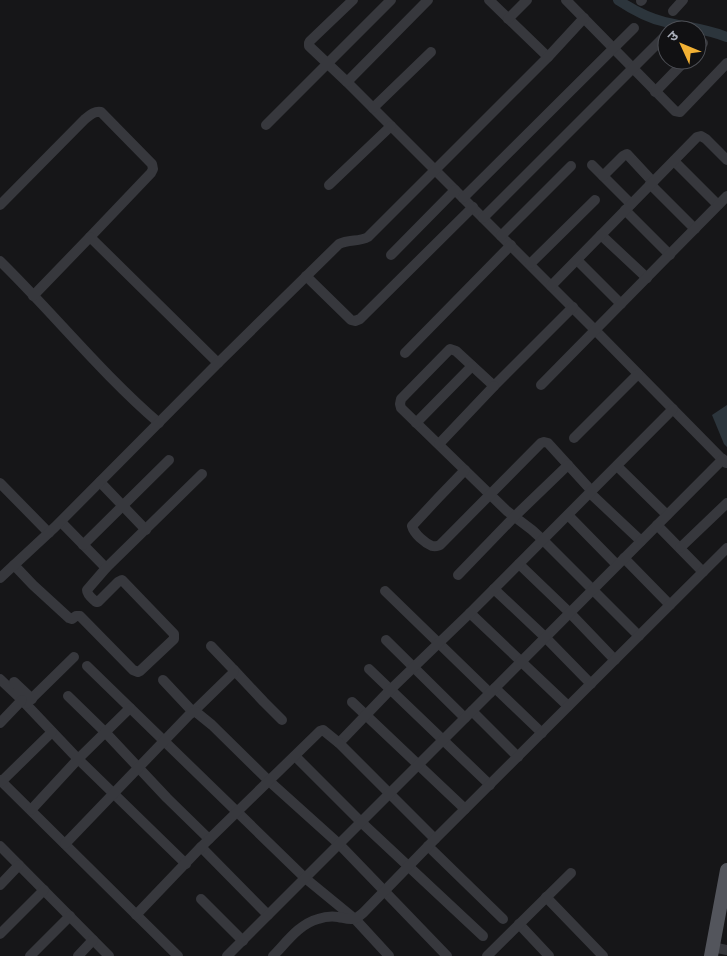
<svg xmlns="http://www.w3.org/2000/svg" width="727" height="956" font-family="'DejaVu Sans','Noto Sans Devanagari',sans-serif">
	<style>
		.water { fill: #2c353c }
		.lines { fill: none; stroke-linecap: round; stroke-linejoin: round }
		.canal { stroke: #2c353c; stroke-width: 10 }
		.minor { stroke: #37383d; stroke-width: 10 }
		.major { stroke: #53555c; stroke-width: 14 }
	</style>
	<rect width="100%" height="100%" fill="#161618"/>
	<polygon class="water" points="727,405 727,447 724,444 712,415"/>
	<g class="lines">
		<path class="canal" d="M618,0c15,10 30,18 47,22 21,5 42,7 62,15"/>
		<g class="minor">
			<polyline points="353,0 310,41 309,43 309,46 347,82 595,330 726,463"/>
			<polyline points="489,0 548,57"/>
			<polyline points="566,0 675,111 680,112 727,63"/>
			<polyline points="641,1 642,0"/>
			<polyline points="673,11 683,0"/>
			<polyline points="508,19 527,0"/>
			<polyline points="697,49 703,43"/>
			<polyline points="347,82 428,0"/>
			<polyline points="655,92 686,60"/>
			<polyline points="373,108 431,52"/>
			<polyline points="266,125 391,0"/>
			<polyline points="674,161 718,205"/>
			<polyline points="592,165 631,204"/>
			<polyline points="603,176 623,156 627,154 653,182"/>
			<polyline points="650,184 695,229"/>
			<polyline points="329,185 391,126"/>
			<polyline points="463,198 634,28"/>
			<path d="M0,205l85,-86c5,-4 9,-8 16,-7l51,52 1,5 -2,4 -61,64"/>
			<polyline points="625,210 670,255"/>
			<polyline points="483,218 666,35"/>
			<polyline points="601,235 647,278"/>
			<polyline points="501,236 571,166"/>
			<polyline points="391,255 455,190"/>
			<polyline points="577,260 621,304"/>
			<path d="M0,261c54,53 102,113 159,162"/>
			<polyline points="530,264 595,200"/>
			<polyline points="306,276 351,320 355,321 360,319 473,207"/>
			<polyline points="551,286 697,137 701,136 706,139 727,160"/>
			<polyline points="33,296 90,237 218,363"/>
			<polyline points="573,307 494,386 456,351 450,349 401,399 400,404 401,408 507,511 532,530 543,540 639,636"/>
			<polyline points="405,353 511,245"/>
			<polyline points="541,385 727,196"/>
			<polyline points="416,423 472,366"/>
			<polyline points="574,438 638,374"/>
			<polyline points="439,444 494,386"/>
			<polyline points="617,466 667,515"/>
			<path d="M465,470l-26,27 -27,29c2,8 13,17 20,20 4,1 5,0 8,-1l101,-102 3,-1 4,1 41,45"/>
			<polyline points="100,482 146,530"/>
			<polyline points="0,483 49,533"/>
			<polyline points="590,493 641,541"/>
			<polyline points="568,515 617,565"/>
			<polyline points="61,522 106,568"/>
			<polyline points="657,525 703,572"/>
			<polyline points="83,545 169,460"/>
			<polyline points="680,548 727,503"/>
			<polyline points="624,558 670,605"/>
			<polyline points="519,564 570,613 615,660"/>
			<path d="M14,565l19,20 36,33 3,1 4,-3h4l53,54 5,2 2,-1 34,-32v-5l-52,-54 -4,2 -20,20h-2c-3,-3 -9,-7 -9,-12l19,-22 96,-94"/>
			<polyline points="458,575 514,517 568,465"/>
			<path d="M0,578l55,-51 163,-164 121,-119c10,-5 20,-2 29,-7l180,-180 36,-39"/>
			<polyline points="494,589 546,638 591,684"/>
			<polyline points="385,591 490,693"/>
			<polyline points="470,613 568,706"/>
			<polyline points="386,640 465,718"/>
			<polyline points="87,666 305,878 355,919 389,956"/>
			<polyline points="369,669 490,785"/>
			<polyline points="234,670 264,702 282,720"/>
			<polyline points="0,679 22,700 78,759 186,864"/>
			<polyline points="163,680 193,712 233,673 234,670 232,668 211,646"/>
			<polyline points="14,682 32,699"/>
			<polyline points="495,688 542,733"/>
			<polyline points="68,696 105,732"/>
			<polyline points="352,702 465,809"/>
			<polyline points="26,704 74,657"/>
			<polyline points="472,711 518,757"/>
			<polyline points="0,723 22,700"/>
			<polyline points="105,732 167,798 209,839"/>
			<polyline points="339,743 390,690 470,613 673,409"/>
			<polyline points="295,756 361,822 483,936"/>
			<polyline points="0,780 178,956"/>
			<polyline points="1,782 52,732"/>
			<polyline points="31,810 78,759 130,708"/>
			<polyline points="65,844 189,715 193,712 196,712 212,725 269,781 339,844 447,956"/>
			<polyline points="0,846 109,956"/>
			<polyline points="428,846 503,919"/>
			<polyline points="201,847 268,915"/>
			<polyline points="0,885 19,865"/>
			<polyline points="546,897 603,956"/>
			<polyline points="201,899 243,941"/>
			<polyline points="136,915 201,847 320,731 323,730 339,743 435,839"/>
			<polyline points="519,924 549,956"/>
			<polyline points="0,934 44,890"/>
			<polyline points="713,947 727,950"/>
			<polyline points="30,956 70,916"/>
			<polyline points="78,956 93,940"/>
			<polyline points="227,956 472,711 723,459"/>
			<path d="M273,956c13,-13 26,-32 45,-37 6,-2 13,-3 20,-2 11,2 15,5 25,-4l72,-74 292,-291"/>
			<polyline points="487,956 571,873"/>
		</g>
		<polyline class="major" points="711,956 727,870"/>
	</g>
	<g transform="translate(682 45) rotate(314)"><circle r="24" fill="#111113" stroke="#4d4f55"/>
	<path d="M0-4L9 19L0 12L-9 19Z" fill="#f2b134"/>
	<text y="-8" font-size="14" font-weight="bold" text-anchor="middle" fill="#a8adb8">उ</text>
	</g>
</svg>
